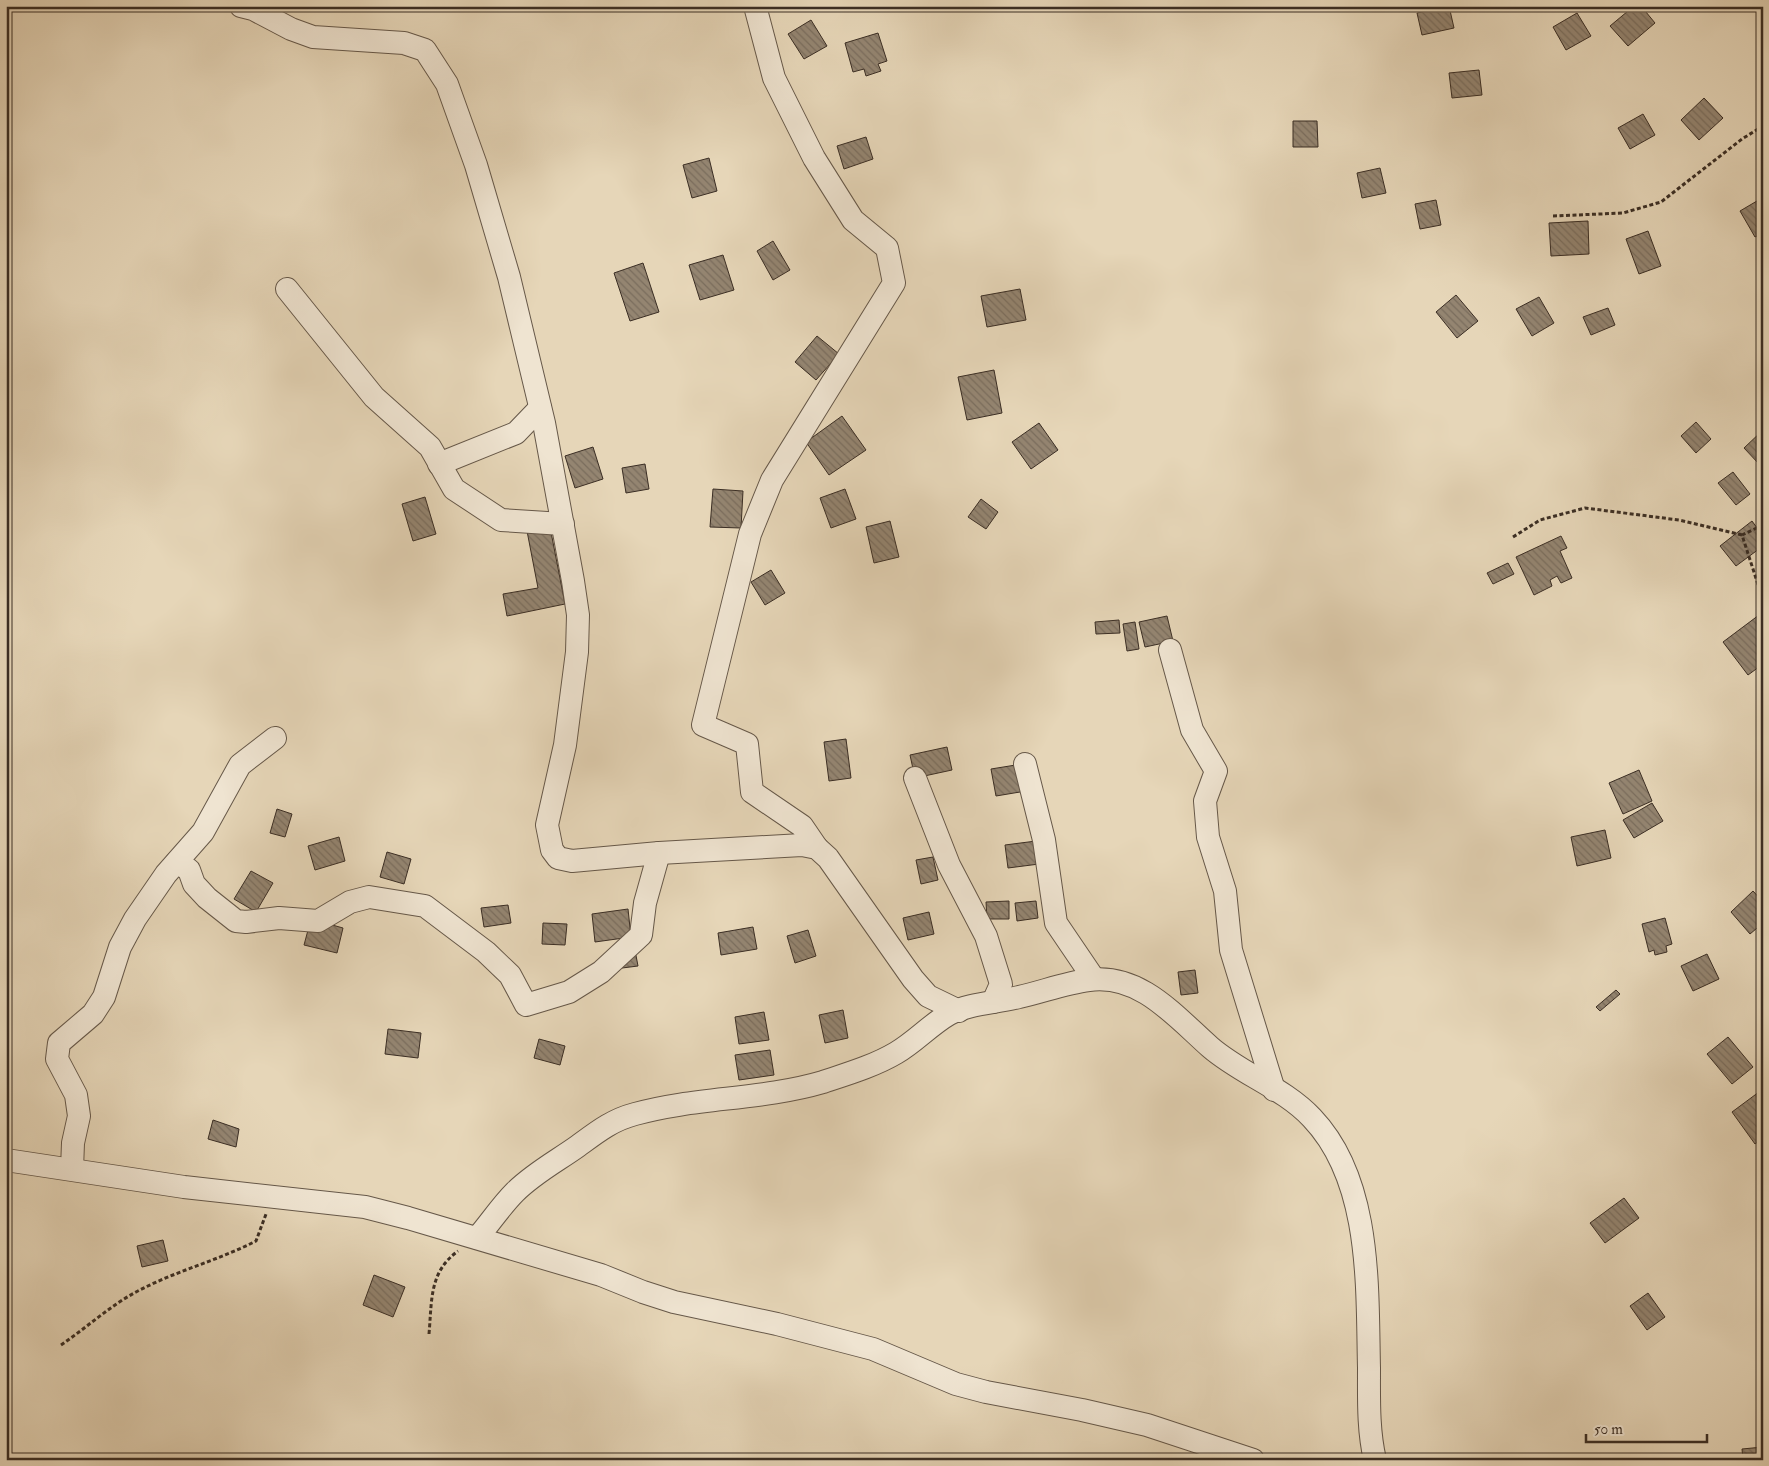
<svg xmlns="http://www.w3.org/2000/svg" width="1769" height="1466" font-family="'IM FELL Double Pica',serif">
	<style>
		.building { fill: url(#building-back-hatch); stroke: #3b2e24 }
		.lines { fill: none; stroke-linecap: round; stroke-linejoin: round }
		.minor-casing { stroke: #665849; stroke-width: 24 }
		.path { stroke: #3b2e24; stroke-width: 3; stroke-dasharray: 4 2.5; stroke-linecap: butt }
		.minor { stroke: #efe4d1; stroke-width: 22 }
	</style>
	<defs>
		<pattern id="building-back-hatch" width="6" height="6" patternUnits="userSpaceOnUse" patternTransform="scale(1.25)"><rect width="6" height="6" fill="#948571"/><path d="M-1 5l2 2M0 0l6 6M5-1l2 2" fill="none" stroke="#7a6d5d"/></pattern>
	</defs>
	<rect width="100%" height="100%" fill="#e6d6b8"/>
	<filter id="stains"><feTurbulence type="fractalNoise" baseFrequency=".004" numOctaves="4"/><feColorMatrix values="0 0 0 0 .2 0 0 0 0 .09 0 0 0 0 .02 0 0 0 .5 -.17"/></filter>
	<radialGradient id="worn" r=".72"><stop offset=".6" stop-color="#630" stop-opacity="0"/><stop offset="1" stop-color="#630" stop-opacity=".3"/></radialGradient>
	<g class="building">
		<polygon points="664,6 688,6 688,9 664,10"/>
		<polygon points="1449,6 1454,28 1422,35 1417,13"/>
		<polygon points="1634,6 1641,6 1655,23 1628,46 1610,26"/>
		<polygon points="1577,13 1591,36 1566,50 1553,27"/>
		<polygon points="811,20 827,46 804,59 788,34"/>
		<polygon points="878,33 887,61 878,64 881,71 866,76 864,69 853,72 845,43"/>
		<polygon points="1479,70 1482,95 1452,98 1449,73"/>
		<polygon points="1704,98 1723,118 1699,140 1681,120"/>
		<polygon points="1643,114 1655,135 1630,149 1618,128"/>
		<polygon points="1293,121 1317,121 1318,147 1293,147"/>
		<polygon points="866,137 873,159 844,169 837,146"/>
		<polygon points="709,158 717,191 692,198 683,165"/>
		<polygon points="1380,168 1386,193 1362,198 1357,173"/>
		<polygon points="1762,198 1763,233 1755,237 1740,211"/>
		<polygon points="1436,200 1441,225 1420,229 1415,204"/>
		<polygon points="1588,221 1589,254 1551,256 1549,223"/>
		<polygon points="1648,231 1661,266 1639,274 1626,239"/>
		<polygon points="773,241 790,270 773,280 757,251"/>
		<polygon points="723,255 734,290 700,300 689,265"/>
		<polygon points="643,263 659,312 630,321 614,273"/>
		<polygon points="1020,289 1026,320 987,327 981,296"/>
		<polygon points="1456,295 1478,321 1457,338 1436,312"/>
		<polygon points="1539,297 1554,323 1532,336 1516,309"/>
		<polygon points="1608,308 1615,325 1591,335 1583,317"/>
		<polygon points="817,336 839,354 816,380 795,362"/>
		<polygon points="994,370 1002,413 967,420 958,377"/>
		<polygon points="842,416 866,450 829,475 806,442"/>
		<polygon points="1696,422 1711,439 1696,453 1681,436"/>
		<polygon points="1039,423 1058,450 1031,469 1012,442"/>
		<polygon points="1763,430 1763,461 1759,464 1744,448"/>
		<polygon points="593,447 603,479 575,488 565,456"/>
		<polygon points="645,464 649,489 626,493 622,468"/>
		<polygon points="1733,472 1750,494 1736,505 1718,483"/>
		<polygon points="713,489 743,491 741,528 710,527"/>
		<polygon points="845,489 856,519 831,528 820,498"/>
		<polygon points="425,497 436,534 413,541 402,504"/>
		<polygon points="981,499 998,512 986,529 968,517"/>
		<polygon points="890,521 899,557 874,563 866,527"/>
		<polygon points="1752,521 1763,536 1763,546 1736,566 1720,546"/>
		<polygon points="550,527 565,604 507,616 503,594 538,588 527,531"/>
		<polygon points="1561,536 1567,548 1560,551 1572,578 1561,583 1557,576 1550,580 1552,586 1534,595 1516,557"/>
		<polygon points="1508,563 1514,574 1493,584 1487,573"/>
		<polygon points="771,570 785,593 765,605 751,582"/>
		<polygon points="1759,615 1763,621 1763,664 1748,675 1723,642"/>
		<polygon points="1167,616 1173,641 1145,647 1139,622"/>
		<polygon points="1119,620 1120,633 1096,634 1095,622"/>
		<polygon points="1135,622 1139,649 1127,651 1123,624"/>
		<polygon points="846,739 851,778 829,781 824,742"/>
		<polygon points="947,747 952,770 915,778 910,755"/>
		<polygon points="1022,764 1026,791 996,796 991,769"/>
		<polygon points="1639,770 1652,801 1623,814 1609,783"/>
		<polygon points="1652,803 1663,821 1634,838 1623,820"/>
		<polygon points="277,809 292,814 285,837 270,833"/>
		<polygon points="1605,830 1611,858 1577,866 1571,837"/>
		<polygon points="339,837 345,861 315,870 308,846"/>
		<polygon points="1044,840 1047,863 1008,868 1005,845"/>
		<polygon points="387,852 411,859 404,884 380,877"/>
		<polygon points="933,857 938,880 921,884 916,860"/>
		<polygon points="251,871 273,883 256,912 234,899"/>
		<polygon points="1753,891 1763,902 1763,923 1750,934 1731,912"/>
		<polygon points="1009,901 1009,919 987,919 986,902"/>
		<polygon points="1036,901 1038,918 1017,921 1015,903"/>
		<polygon points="508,905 511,923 484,927 481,908"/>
		<polygon points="628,909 631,937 595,942 592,914"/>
		<polygon points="929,912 934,934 908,940 903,918"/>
		<polygon points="1665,918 1672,944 1666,946 1667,952 1655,955 1654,950 1649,952 1642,924"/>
		<polygon points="311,919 343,928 337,953 304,945"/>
		<polygon points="543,923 567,924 565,945 542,944"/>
		<polygon points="753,927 757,949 721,955 718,933"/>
		<polygon points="808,930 816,956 795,963 787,936"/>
		<polygon points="634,945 638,966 614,969"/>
		<polygon points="1707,954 1719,979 1693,991 1681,966"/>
		<polygon points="1195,970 1198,993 1181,995 1178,972"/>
		<polygon points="1616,990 1620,994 1600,1011 1596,1007"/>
		<polygon points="843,1010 848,1038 825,1043 819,1015"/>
		<polygon points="764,1012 769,1040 739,1044 735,1017"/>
		<polygon points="388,1029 421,1033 418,1058 385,1054"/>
		<polygon points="1728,1037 1753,1067 1732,1084 1707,1054"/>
		<polygon points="539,1039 565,1046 560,1065 534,1058"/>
		<polygon points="770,1050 774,1075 739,1080 735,1055"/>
		<polygon points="1763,1089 1763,1138 1755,1144 1732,1112"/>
		<polygon points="213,1120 239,1129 236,1147 208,1139"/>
		<polygon points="1624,1198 1639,1218 1605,1243 1590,1223"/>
		<polygon points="163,1240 168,1261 142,1267 137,1246"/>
		<polygon points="374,1275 405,1287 393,1317 363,1305"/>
		<polygon points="1648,1293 1665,1317 1647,1330 1630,1306"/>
		<polygon points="1763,1447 1763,1460 1743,1460 1742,1449"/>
	</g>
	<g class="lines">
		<g class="minor-casing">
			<g id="minor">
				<polyline points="241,6 253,9 291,29 313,37 404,43 425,50 447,84 476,165 509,277 544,423 573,581 578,615 577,652 565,745 547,825 552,850 558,858 572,861 659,853 802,845 817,848 828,858 913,979 928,996 959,1011"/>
				<polyline points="755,6 774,78 814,158 853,220 887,248 894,283 772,480 750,534 703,725 747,744 752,792 802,826 817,848"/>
				<polyline points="287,289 374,397 430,447 454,489 501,520 563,524"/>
				<polyline points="439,464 516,433 540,408"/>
				<polyline points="1170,650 1192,730 1216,771 1205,801 1208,837 1225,891 1231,950 1274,1090"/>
				<polyline points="1025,764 1044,840 1056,923 1094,979"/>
				<polyline points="915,778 949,865 986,936 1001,984 993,1002"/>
				<polyline points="177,862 189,870 194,884 207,898 236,921 246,922 279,918 318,921 350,902 369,897 425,906 486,952 510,975 526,1005 569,992 601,972 641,935 645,903 659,853"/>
				<polyline points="6,1160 184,1187 365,1207 408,1218 601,1275 643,1292 674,1302 777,1324 873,1349 956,1384 986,1392 1082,1410 1147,1425 1253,1460"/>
				<polyline points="72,1169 73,1143 79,1116 76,1095 57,1059 59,1043 93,1014 104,997 120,947 135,919 166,874 203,832 240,765 275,738"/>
				<path d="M477,1238c13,-15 24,-32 38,-46 19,-19 42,-31 63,-46 19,-14 34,-26 57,-32 61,-17 127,-14 188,-32 24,-8 51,-16 73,-29 19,-11 34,-28 53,-39 21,-11 47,-11 70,-17 23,-5 46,-14 70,-17 51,-7 86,36 121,67 31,27 74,41 102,71 60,63 55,169 57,250 0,31 -1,62 6,92"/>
			</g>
		</g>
		<g class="path">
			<polyline points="1553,216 1623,213 1661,202 1742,139 1763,126"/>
			<polyline points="1763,525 1742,535 1763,600"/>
			<polyline points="1513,537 1540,520 1585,508 1679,520 1742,535"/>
			<path d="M429,1334c3,-34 0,-62 29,-83"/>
			<path d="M61,1345c25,-17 49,-39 75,-53 39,-21 81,-31 120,-51l10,-27"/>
		</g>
		<use href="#minor" class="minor"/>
	</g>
	<rect width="1769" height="1466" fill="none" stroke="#e6d6b8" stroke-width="25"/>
	<rect x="8" y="8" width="1754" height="1451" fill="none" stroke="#3b2e24" stroke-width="2.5"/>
	<rect x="12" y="12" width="1744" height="1441" fill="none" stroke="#3b2e24"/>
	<path d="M1586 1434v8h121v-8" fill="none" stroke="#3b2e24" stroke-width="2.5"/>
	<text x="1594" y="1434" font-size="15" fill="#3b2e24" stroke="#efe4d1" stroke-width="4" paint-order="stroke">50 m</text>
	<rect width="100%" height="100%" filter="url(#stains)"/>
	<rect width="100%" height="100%" fill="url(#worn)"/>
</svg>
